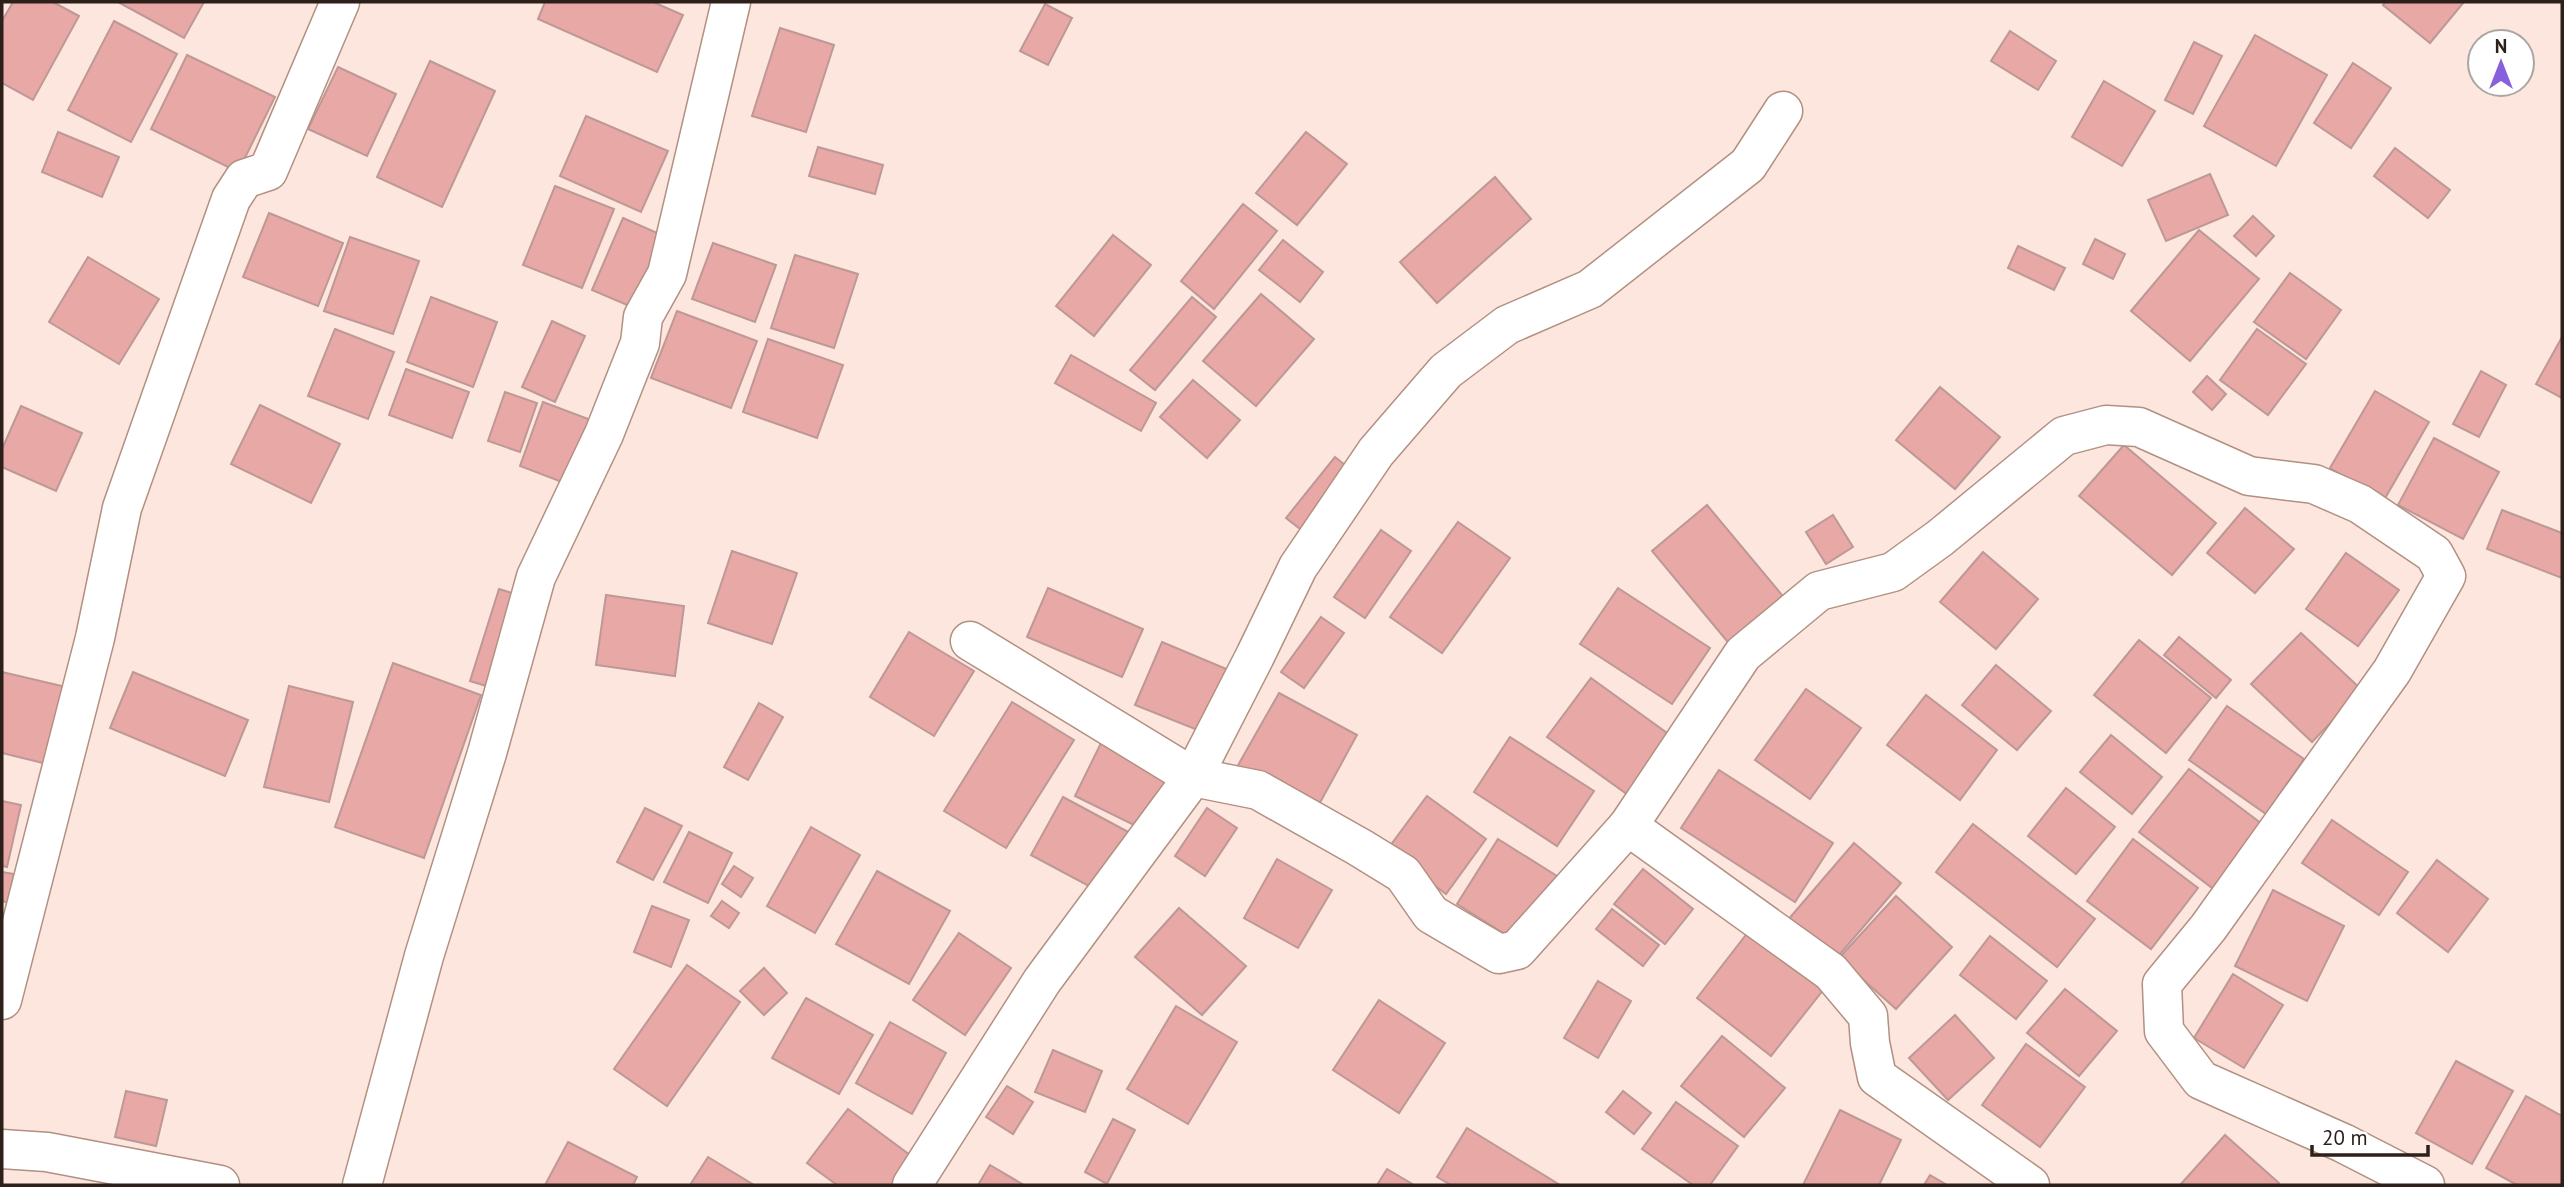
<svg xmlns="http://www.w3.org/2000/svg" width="2564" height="1187" font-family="'PT Sans',sans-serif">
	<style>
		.building { fill: #e8a8a5; stroke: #be9896; stroke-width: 2 }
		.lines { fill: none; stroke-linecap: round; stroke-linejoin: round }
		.minor-casing { stroke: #b29082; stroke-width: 41 }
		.minor { stroke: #fff; stroke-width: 38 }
	</style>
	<rect width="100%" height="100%" fill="#fce6dd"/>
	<g class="building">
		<polygon points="13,2 53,2 79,16 33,100 2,83 2,21"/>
		<polygon points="118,2 204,2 184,38"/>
		<polygon points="545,2 653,2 683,15 657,72 538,19"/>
		<polygon points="2385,2 2464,2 2430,43 2383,5"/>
		<polygon points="1045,4 1072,18 1048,65 1020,51"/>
		<polygon points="114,21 177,54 131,142 68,110"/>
		<polygon points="780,28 834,45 806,132 752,116"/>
		<polygon points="2010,31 2056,61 2038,90 1991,61"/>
		<polygon points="2255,35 2327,75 2276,166 2204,126"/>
		<polygon points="2194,42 2222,56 2193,114 2165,100"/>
		<polygon points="187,55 275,97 238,172 151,129"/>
		<polygon points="430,61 495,91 442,207 377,177"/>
		<polygon points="2353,63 2391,88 2351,148 2314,123"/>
		<polygon points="338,67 396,94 367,156 308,129"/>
		<polygon points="2104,81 2155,111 2122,166 2072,137"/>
		<polygon points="586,116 668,151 641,212 560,176"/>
		<polygon points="58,132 119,157 102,197 42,172"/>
		<polygon points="1306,132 1347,164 1297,225 1256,193"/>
		<polygon points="818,147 883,165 875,194 809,176"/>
		<polygon points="2395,148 2450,190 2428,218 2374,176"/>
		<polygon points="2210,174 2228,215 2166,241 2148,200"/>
		<polygon points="1495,177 1531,219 1437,303 1400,262"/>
		<polygon points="555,186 614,209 582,288 523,265"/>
		<polygon points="1243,204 1277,231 1214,309 1181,281"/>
		<polygon points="269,213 343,243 318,306 243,277"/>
		<polygon points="2253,216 2274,236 2256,256 2234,236"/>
		<polygon points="623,218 664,236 634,308 592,290"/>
		<polygon points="2199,230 2259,279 2190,361 2131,311"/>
		<polygon points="1113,235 1151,265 1094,336 1056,306"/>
		<polygon points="350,237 419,261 393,334 324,311"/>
		<polygon points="2095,239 2125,254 2113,279 2083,264"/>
		<polygon points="1283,240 1323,272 1300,302 1259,270"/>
		<polygon points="713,243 776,265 755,322 692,299"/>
		<polygon points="2018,246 2065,268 2054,290 2008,268"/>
		<polygon points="795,255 858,274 834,348 771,328"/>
		<polygon points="88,257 159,299 119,364 49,322"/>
		<polygon points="2290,273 2341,310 2306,359 2254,322"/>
		<polygon points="1261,294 1314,339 1256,406 1203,361"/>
		<polygon points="431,297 497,322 473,387 407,362"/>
		<polygon points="1192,297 1216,317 1155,390 1130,370"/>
		<polygon points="677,311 757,341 731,408 651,378"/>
		<polygon points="552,321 585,336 555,402 522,387"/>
		<polygon points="335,329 394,352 368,419 308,396"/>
		<polygon points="2257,329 2306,364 2268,415 2220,380"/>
		<polygon points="2562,337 2562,398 2536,384"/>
		<polygon points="768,339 843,365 817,438 743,412"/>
		<polygon points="1071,355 1156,403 1141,431 1055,383"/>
		<polygon points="406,369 469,392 452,438 389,415"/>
		<polygon points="2481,371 2506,385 2479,437 2453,424"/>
		<polygon points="2207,376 2226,394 2212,410 2193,392"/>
		<polygon points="1193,380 1240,420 1207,458 1160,417"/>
		<polygon points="1940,387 2000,437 1955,489 1896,440"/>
		<polygon points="2375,391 2429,422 2384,500 2330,468"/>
		<polygon points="505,392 537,403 520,452 488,441"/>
		<polygon points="543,402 599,423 575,487 520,466"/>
		<polygon points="260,405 340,444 311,503 231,464"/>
		<polygon points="21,406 82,433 56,491 2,467 2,449"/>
		<polygon points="2434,438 2499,472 2463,539 2398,505"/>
		<polygon points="2124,445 2216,523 2172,575 2079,496"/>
		<polygon points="1335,457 1370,485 1321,545 1286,518"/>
		<polygon points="1707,505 1787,601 1732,647 1652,551"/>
		<polygon points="2245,508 2294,549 2255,593 2207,553"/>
		<polygon points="2502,510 2562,533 2562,578 2487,549"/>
		<polygon points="1833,515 1853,547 1826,564 1806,532"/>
		<polygon points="1458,522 1510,558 1442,653 1390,617"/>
		<polygon points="1381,530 1411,551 1365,618 1334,597"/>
		<polygon points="732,551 797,573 772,644 708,623"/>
		<polygon points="1983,552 2038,599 1996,649 1940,602"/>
		<polygon points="2346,553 2399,590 2358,646 2306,609"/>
		<polygon points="1048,588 1143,629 1122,677 1027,637"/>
		<polygon points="1618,588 1710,648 1672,704 1580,644"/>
		<polygon points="499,589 525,597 496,689 470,681"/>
		<polygon points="606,595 684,606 675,676 596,665"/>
		<polygon points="1321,617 1344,633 1304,688 1281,672"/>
		<polygon points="909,632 974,671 934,736 870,697"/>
		<polygon points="2301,633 2362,690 2312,742 2251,684"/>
		<polygon points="2179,637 2231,680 2216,698 2164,655"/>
		<polygon points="2139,640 2211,698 2166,753 2094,695"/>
		<polygon points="1162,642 1236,673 1210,735 1135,705"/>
		<polygon points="393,663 481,695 424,858 335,827"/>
		<polygon points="1996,665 2051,711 2017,750 1962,705"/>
		<polygon points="2,672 66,687 47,764 2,753"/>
		<polygon points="133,672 248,720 225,776 110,728"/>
		<polygon points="1591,678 1674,738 1631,797 1547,737"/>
		<polygon points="289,686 353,702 329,802 264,787"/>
		<polygon points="1806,689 1861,728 1810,799 1755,760"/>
		<polygon points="1279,693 1357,735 1316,810 1237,767"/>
		<polygon points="1926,695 1997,750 1960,800 1887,745"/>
		<polygon points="1012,702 1074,740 1006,848 944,811"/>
		<polygon points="759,703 783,717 748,780 724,767"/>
		<polygon points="2227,706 2304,759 2266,814 2189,760"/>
		<polygon points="2111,735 2162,777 2132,814 2080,772"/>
		<polygon points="1510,737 1594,791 1557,846 1474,792"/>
		<polygon points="1102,741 1169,773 1142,829 1075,796"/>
		<polygon points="2189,769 2266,827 2216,891 2139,832"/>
		<polygon points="1719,770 1833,843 1795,902 1681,828"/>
		<polygon points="2066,788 2115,827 2076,874 2028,836"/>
		<polygon points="1427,796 1486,839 1446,894 1387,850"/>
		<polygon points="1063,797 1132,834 1100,892 1031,855"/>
		<polygon points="2,801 21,805 7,867 2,866"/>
		<polygon points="645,808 682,826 653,880 617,862"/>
		<polygon points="1207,808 1237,828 1205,876 1175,856"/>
		<polygon points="2332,820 2408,872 2379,915 2302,863"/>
		<polygon points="1973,824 2095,919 2057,967 1936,872"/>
		<polygon points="811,827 860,855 815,933 767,906"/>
		<polygon points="689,832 732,853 708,903 664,882"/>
		<polygon points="1498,839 1557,876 1516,941 1457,904"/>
		<polygon points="2133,839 2198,888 2151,949 2087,901"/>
		<polygon points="1854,843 1901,883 1834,961 1787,921"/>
		<polygon points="1277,859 1332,890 1298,948 1244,918"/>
		<polygon points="2437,860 2488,899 2448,952 2397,913"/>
		<polygon points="734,866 753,878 741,897 722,884"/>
		<polygon points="1643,869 1693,909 1665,944 1614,904"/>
		<polygon points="877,871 950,911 909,984 836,944"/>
		<polygon points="2,872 14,874 8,903 2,901"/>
		<polygon points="2273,890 2344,926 2307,1001 2235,966"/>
		<polygon points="1896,896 1952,947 1896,1009 1839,958"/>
		<polygon points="722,901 739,913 729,928 711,916"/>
		<polygon points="652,906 689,920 671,967 634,952"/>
		<polygon points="1179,908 1246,966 1202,1015 1135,957"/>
		<polygon points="1612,909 1659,945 1643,966 1596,929"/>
		<polygon points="1749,931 1824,989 1771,1056 1697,998"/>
		<polygon points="959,933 1011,968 965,1035 913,1000"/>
		<polygon points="1990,936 2047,981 2016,1019 1960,975"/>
		<polygon points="687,965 740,1002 667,1106 614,1069"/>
		<polygon points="764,968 787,993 764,1015 740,991"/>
		<polygon points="2233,974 2283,1005 2244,1068 2194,1038"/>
		<polygon points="1598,981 1631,1001 1598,1058 1564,1038"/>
		<polygon points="2065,989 2117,1031 2079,1076 2027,1033"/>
		<polygon points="806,998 873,1035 839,1094 772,1058"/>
		<polygon points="1379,1000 1445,1043 1399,1113 1333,1070"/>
		<polygon points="1176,1006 1237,1042 1188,1124 1127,1089"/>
		<polygon points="1955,1015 1994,1058 1948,1100 1909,1058"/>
		<polygon points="890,1022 946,1053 912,1114 856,1083"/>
		<polygon points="1722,1036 1785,1088 1744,1137 1681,1086"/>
		<polygon points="2026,1044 2085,1087 2040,1147 1982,1105"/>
		<polygon points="1053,1050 1102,1071 1085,1112 1035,1092"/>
		<polygon points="2456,1061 2513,1091 2472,1164 2416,1133"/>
		<polygon points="1007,1086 1033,1102 1013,1134 986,1117"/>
		<polygon points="126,1091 167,1100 156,1146 115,1137"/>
		<polygon points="1623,1091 1651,1113 1634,1134 1606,1112"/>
		<polygon points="2526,1096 2562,1116 2562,1185 2517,1185 2486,1168"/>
		<polygon points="1676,1102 1738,1146 1710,1185 1693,1185 1642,1149"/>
		<polygon points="848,1109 914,1158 893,1185 837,1185 807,1163"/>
		<polygon points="1840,1110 1901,1140 1879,1185 1803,1185"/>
		<polygon points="1113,1119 1135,1130 1107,1184 1085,1172"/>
		<polygon points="1467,1128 1560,1185 1451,1185 1437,1177"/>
		<polygon points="2225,1135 2279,1183 2277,1185 2180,1185"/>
		<polygon points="568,1142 637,1177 633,1185 545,1185"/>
		<polygon points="708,1157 754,1185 690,1185"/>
		<polygon points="990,1165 1024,1185 978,1185"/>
		<polygon points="1387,1169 1414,1185 1377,1185"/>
		<polygon points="1930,1175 1947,1185 1924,1185"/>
	</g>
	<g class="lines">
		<g class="minor-casing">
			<g id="minor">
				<polyline points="970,641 1193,777 1258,790 1359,847 1403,874 1431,914 1499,954 1517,950 1628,826 1743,654 1819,591 1893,572 1940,538 2064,436 2106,425 2139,427 2249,476 2314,484 2360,504 2434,554 2446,576 2392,671 2208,928 2162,984 2164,1031 2201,1080 2343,1143 2425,1185"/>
				<polyline points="1628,826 1831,972 1868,1016 1870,1043 1877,1077 2030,1185"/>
				<polyline points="2,1000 95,638 122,508 231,199 244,179 268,171 340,2"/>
				<polyline points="2,1149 47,1152 220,1185"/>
				<polyline points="362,1185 424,956 487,753 536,577 604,434 640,343 643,317 667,274 731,2"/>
				<polyline points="912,1185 1042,981 1193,777 1255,656 1298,567 1376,452 1446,371 1507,325 1590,289 1748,165 1783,111"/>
			</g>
		</g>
		<use href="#minor" class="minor"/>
	</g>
	<rect width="2564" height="1187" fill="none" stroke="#2d201a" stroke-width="7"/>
	<g transform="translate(2501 63)"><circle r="33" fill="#ffffff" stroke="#aba6a3" stroke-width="2"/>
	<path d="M0-5L12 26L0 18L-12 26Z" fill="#8960db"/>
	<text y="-10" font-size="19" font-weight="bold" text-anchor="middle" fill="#2d201a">N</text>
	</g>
	<path d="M2312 1145v10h116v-10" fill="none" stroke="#2d201a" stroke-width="3.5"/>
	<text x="2322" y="1145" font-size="21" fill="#2d201a" stroke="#ffffff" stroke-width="5" paint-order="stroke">20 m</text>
</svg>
